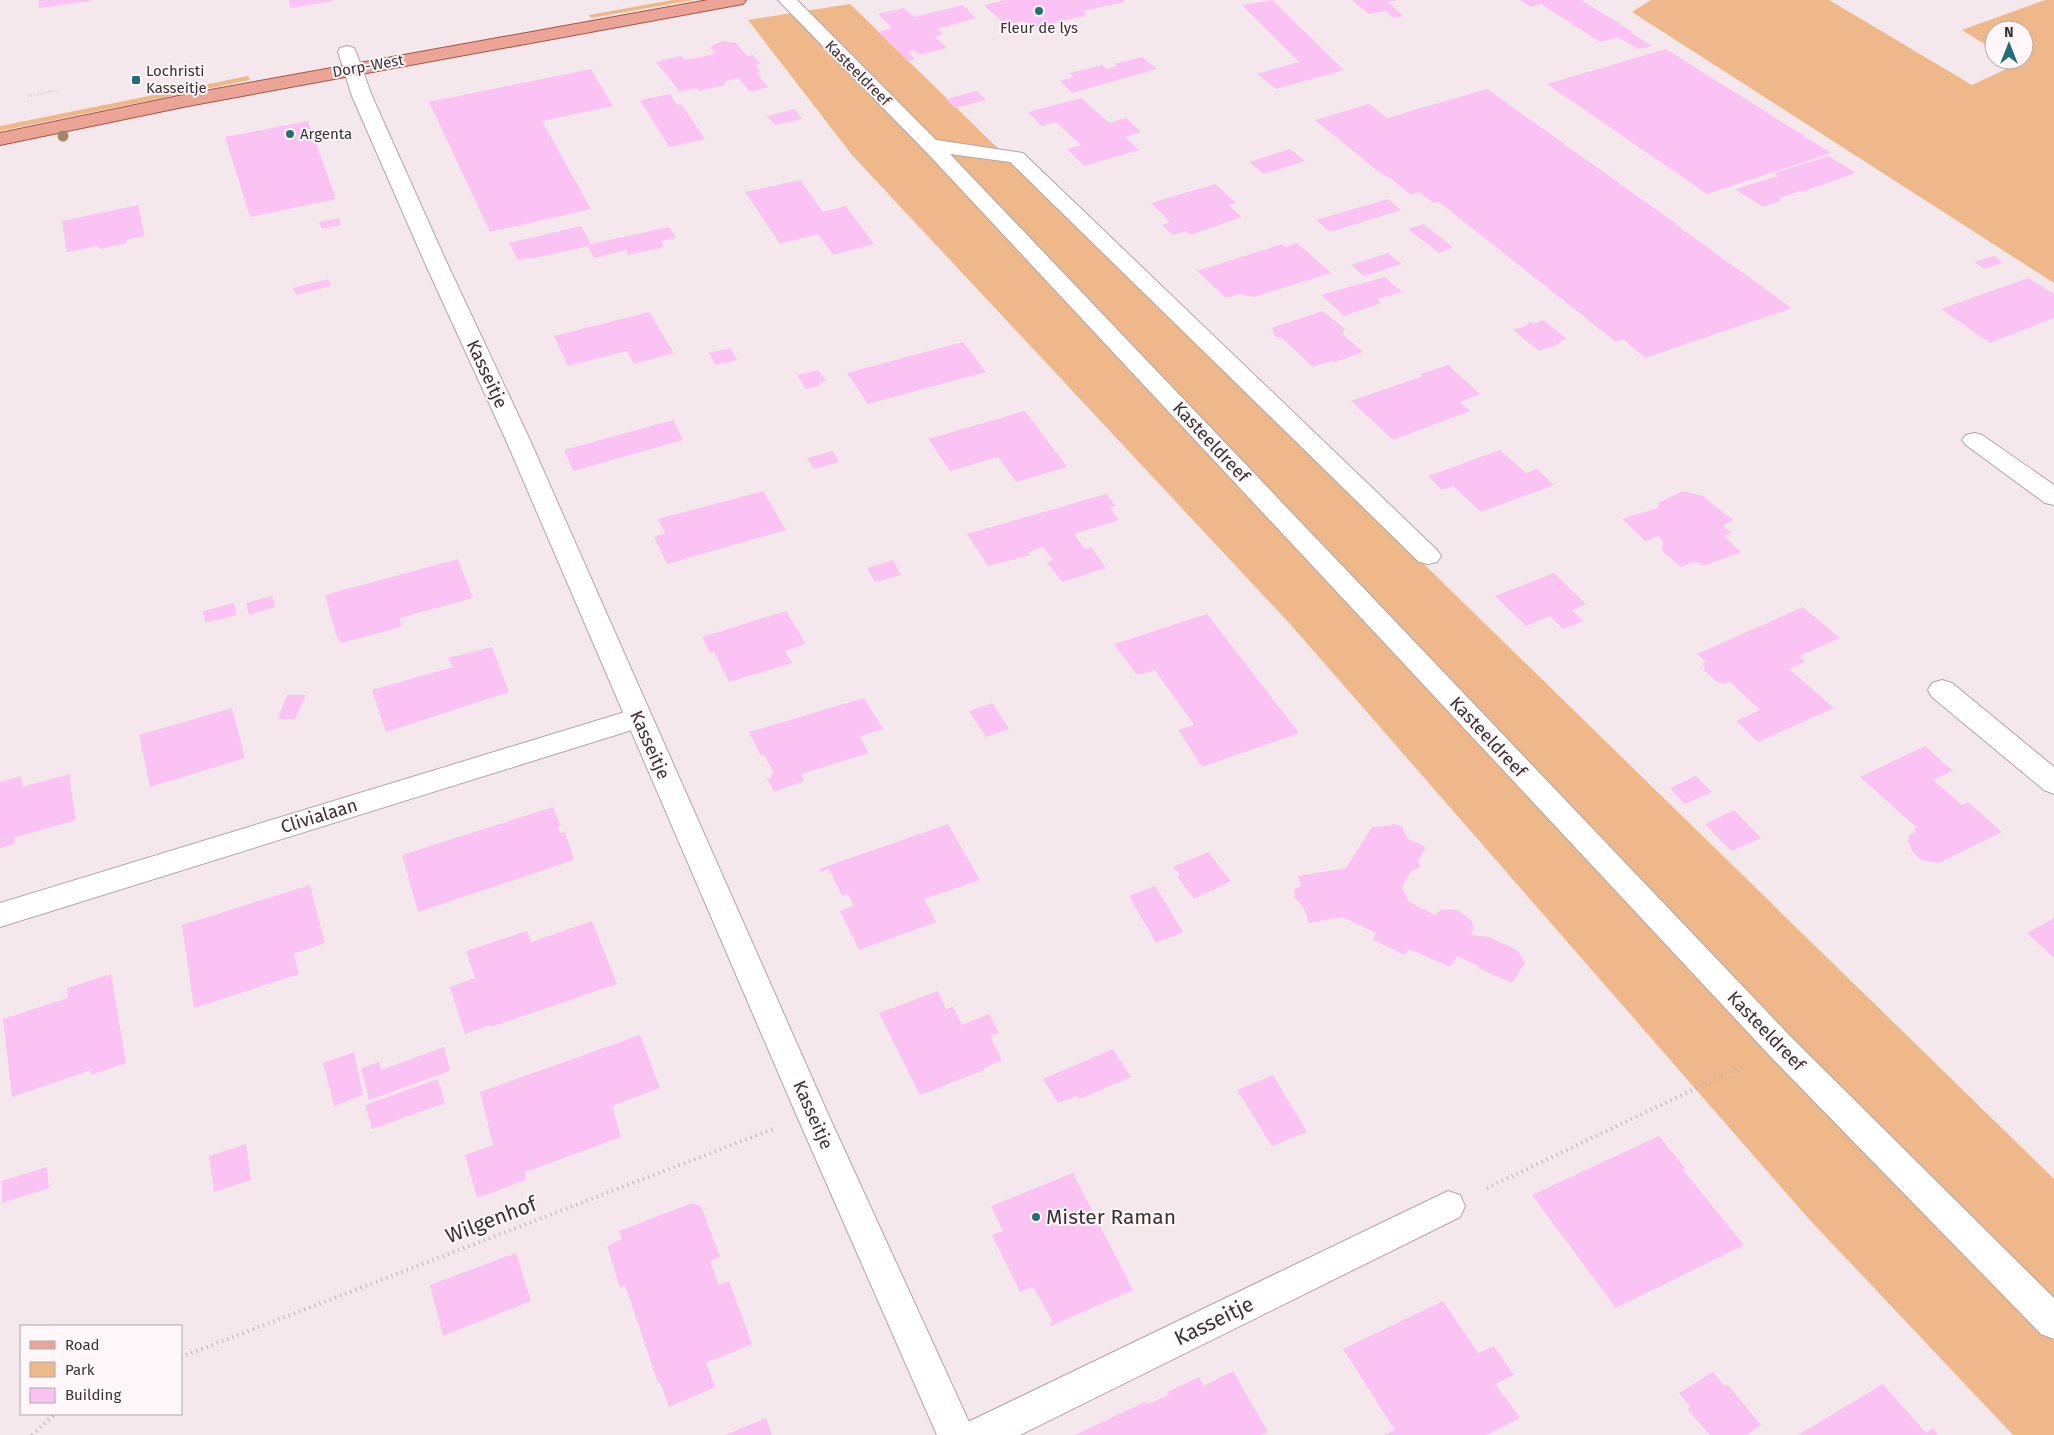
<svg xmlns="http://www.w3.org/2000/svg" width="2054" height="1435" font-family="'Fira Sans',sans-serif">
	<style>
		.green { fill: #eeb88a }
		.building { fill: #fac3f4 }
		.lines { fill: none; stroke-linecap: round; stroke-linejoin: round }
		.minor-casing { stroke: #b1a5a8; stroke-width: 2 }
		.tertiary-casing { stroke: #b1a5a8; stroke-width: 2 }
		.primary-casing { stroke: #a55447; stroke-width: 2 }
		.path-far1 { stroke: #bbb0b3; stroke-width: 2.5; stroke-dasharray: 0.5 2.5; stroke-linecap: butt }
		.path { stroke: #bbb0b3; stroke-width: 4; stroke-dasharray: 1 4.5; stroke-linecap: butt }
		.minor { fill: #fff; fill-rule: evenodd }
		.tertiary { fill: #fff; fill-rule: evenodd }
		.primary { fill: #eca497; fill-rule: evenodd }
		.tree { fill: #a2856b }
		.poi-dot { fill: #246e77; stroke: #fff7f9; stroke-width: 2 }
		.labels { text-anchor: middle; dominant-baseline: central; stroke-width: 4; stroke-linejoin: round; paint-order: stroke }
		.far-poi-label { font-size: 15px; fill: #373233; stroke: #fff7f9; text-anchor: start }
		.far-street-label { font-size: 15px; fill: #373233; stroke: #fff7f9 }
		.street-label { font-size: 18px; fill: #373233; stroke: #fff7f9 }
		.near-poi-label { font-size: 21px; fill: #373233; stroke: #fff7f9; text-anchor: start }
		.near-street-label { font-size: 21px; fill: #373233; stroke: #fff7f9 }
	</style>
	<rect width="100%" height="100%" fill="#f5e8ec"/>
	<g class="green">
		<polygon points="672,0 694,0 591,18 589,15"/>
		<polygon points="1651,0 1829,0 1972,85 2017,64 2011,60 2024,60 2024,30 1994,30 1994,50 1962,30 2045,0 2054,0 2054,283 1632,12"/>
		<polygon points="850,4 2054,1179 2054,1435 2013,1435 1808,1218 1291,625 852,155 748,20"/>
		<polygon points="248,76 250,80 0,131 0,126"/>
	</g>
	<g class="building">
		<polygon points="39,0 91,0 91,1 39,8"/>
		<polygon points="289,0 333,0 333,1 290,8"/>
		<polygon points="1005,0 1123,0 1125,2 1083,11 1087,15 1033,28 1024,21 1006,25 984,5"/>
		<polygon points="1272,0 1344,70 1276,89 1257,74 1299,62 1242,5"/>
		<polygon points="1352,0 1399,0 1388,2 1403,16 1393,18 1386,11 1369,14"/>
		<polygon points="1520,0 1581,0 1633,32 1625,35 1632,33 1652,46 1638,49 1618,37 1600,42 1541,4 1531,7"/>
		<polygon points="963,5 976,18 937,29 943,34 935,37 947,48 919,55 914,50 908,52 915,59 908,61 878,32 892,28 878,14 904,8 914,17"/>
		<polygon points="723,41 736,43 747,56 753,55 761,64 755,65 761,72 756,73 768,87 750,92 738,78 723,82 726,85 699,91 697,88 680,92 656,62 681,56 685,60 715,54 711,49 712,45"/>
		<polygon points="1666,49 1831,153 1707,194 1547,84"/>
		<polygon points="1142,57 1157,69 1072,93 1060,81 1074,77 1070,73 1102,65 1107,69 1117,66 1114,64"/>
		<polygon points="591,69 613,106 542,121 591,209 490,232 429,102"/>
		<polygon points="1487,89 1682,228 1680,228 1792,308 1645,358 1623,339 1616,342 1439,202 1433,203 1419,192 1411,195 1392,179 1380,173 1315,120 1369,104 1387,118"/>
		<polygon points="977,91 986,100 955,108 946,99"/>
		<polygon points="670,94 677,105 681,104 705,139 669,147 640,100"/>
		<polygon points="1081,98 1109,123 1126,118 1141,132 1125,137 1139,150 1084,166 1067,149 1081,145 1056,122 1042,126 1028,112"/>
		<polygon points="795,109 802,119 775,125 767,116"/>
		<polygon points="308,121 336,199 250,217 225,137"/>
		<polygon points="1290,149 1305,161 1264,174 1249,162"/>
		<polygon points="1829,156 1856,173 1802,192 1800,191 1779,198 1782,200 1763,207 1735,189 1778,176 1774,173"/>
		<polygon points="800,180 823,212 846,206 874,244 833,255 818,234 780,244 745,192"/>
		<polygon points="1215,184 1236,203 1228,205 1242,217 1190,235 1186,231 1173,235 1162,225 1170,222 1151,203"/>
		<polygon points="1388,199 1401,210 1330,232 1316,220"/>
		<polygon points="138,205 145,236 126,240 127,243 100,249 99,246 67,252 62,221"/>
		<polygon points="339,218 341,225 322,229 319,222"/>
		<polygon points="1423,224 1453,247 1439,253 1408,229"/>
		<polygon points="581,226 591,244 669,227 676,238 661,241 664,247 628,255 626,250 594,258 588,246 531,259 530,258 518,260 509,243"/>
		<polygon points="1297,243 1331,273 1254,297 1239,294 1226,298 1197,271 1282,244 1285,247"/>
		<polygon points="1388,253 1402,264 1364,276 1351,265"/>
		<polygon points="1994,256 2003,262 1984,269 1974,262"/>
		<polygon points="1385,277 1402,292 1377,299 1381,303 1344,316 1321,295"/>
		<polygon points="2028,278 2054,294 2054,318 1990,343 1941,309"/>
		<polygon points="328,279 331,286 296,295 293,288"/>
		<polygon points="1323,311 1345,329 1342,334 1363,352 1335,362 1330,361 1313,367 1282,338 1277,337 1273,334 1274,331 1271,328"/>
		<polygon points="649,312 674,353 634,364 627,351 568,366 554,336"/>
		<polygon points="1543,320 1567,339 1558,342 1560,344 1539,351 1513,330 1528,325 1527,323 1531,322 1534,324"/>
		<polygon points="963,342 986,372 868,404 847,373"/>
		<polygon points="731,348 737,360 715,365 709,353"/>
		<polygon points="1448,365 1480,394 1460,402 1470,411 1393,440 1351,401 1423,376 1420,374"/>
		<polygon points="818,370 826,381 819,383 821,385 806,389 797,375"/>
		<polygon points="1025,411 1067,467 1016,482 998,457 950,471 928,439"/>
		<polygon points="673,420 683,440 573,471 564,450"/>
		<polygon points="1500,450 1526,473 1537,469 1554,485 1481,512 1453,486 1442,490 1428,476"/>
		<polygon points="833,451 839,462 814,469 807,458"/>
		<polygon points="763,491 786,530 667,564 654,537 665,533 658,519"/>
		<polygon points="1683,491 1703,496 1733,520 1723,526 1732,533 1724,536 1741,552 1703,566 1700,563 1693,562 1681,567 1662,551 1663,541 1658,536 1645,541 1622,519 1658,508 1658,503"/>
		<polygon points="1106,494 1116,506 1110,508 1119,520 1074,534 1085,549 1091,547 1106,568 1062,582 1047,562 1053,560 1043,547 1028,552 1030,555 988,566 967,534"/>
		<polygon points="458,559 473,598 400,618 401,627 341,643 337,638 325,595"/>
		<polygon points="893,560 901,575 875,582 867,568"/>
		<polygon points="1554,573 1586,604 1572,610 1584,621 1563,629 1550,616 1526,626 1495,596"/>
		<polygon points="272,596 276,607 249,615 246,603"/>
		<polygon points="234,603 237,615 205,623 203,611"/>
		<polygon points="1803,607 1840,638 1799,656 1805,662 1789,669 1834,708 1758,742 1736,721 1760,710 1729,681 1724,684 1716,681 1704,670 1705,668 1702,664 1706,662 1697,654"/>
		<polygon points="786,611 806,644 785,651 792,663 729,682 714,652 710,653 702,637"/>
		<polygon points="1207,614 1299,733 1202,767 1178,730 1194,725 1155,670 1137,675 1114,644"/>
		<polygon points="492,647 509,692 386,732 372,690 453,667 448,658"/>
		<polygon points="287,695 306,695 295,719 278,719"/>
		<polygon points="864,698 883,729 860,736 869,753 801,774 804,781 774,792 767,778 772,777 771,774 774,773 764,755 761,756 749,732"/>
		<polygon points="992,703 1009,729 986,737 969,711"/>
		<polygon points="232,708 245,758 150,787 139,735"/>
		<polygon points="1925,746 1953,771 1933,780 1962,805 1968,802 2002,832 1939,863 1921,860 1913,852 1908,842 1909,835 1916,832 1914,829 1917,828 1860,777"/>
		<polygon points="69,774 76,820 14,838 15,844 0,848 0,782 21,776 22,787"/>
		<polygon points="1696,776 1712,792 1685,804 1670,788"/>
		<polygon points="553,807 561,826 558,827 560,833 565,832 574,860 418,912 402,855"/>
		<polygon points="1734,810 1761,838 1731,851 1705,824"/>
		<polygon points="948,824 980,880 924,899 936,922 859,950 840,911 854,906 848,894 842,896 829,869 820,872 819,869"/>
		<polygon points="1393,824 1402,826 1407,838 1426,847 1418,860 1420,866 1418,869 1411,871 1402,887 1409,902 1435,915 1441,910 1448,909 1459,911 1470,919 1473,925 1473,931 1471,935 1489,937 1517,950 1525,963 1512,983 1478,968 1479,966 1457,956 1450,967 1409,949 1405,955 1373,940 1376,933 1342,917 1309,923 1303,906 1294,897 1295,889 1301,886 1298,876 1346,868 1372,827 1389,826"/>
		<polygon points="1208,852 1231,881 1194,899 1177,876 1180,875 1173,867"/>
		<polygon points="310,885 325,943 294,954 299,974 194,1008 182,925"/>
		<polygon points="1155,886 1183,932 1156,943 1129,896"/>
		<polygon points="2054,918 2054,958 2027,933"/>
		<polygon points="592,921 617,984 491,1027 490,1025 465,1034 450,987 475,978 466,951 527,931 531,942"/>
		<polygon points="111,974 126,1063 91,1075 91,1070 12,1097 3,1019 68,998 67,988"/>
		<polygon points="938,991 946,1009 953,1007 962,1025 989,1014 999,1033 990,1036 1002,1060 984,1068 984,1070 920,1095 879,1013"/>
		<polygon points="640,1035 660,1088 612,1106 621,1137 525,1172 526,1180 477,1198 465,1155 493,1145 480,1092"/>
		<polygon points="444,1047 450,1071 369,1100 361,1068 379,1062 381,1070"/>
		<polygon points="1113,1049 1131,1077 1079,1099 1077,1096 1058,1103 1043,1079"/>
		<polygon points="354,1052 363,1095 334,1106 323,1063"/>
		<polygon points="1273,1075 1307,1132 1272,1146 1237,1090"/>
		<polygon points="438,1079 445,1103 372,1129 365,1105"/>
		<polygon points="1659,1136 1685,1168 1683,1170 1744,1245 1616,1308 1532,1195"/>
		<polygon points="246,1144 251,1180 214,1192 209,1156"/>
		<polygon points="47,1167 49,1188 2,1203 2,1181"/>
		<polygon points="1073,1173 1133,1290 1051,1326 1049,1323 1053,1322 1033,1287 1020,1292 992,1235 1003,1231 991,1206"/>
		<polygon points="692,1203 701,1206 720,1257 710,1261 719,1285 729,1281 752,1344 706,1363 715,1387 669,1407 660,1382 658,1383 625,1285 620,1288 607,1246 622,1239 619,1231"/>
		<polygon points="516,1253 531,1301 443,1336 430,1285"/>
		<polygon points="1443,1301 1478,1353 1494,1346 1514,1375 1495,1384 1520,1418 1486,1435 1384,1435 1395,1430 1343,1349"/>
		<polygon points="1233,1371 1268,1432 1260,1435 1075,1435 1147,1401 1148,1404 1169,1395 1167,1392 1199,1377 1203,1386"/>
		<polygon points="1713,1372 1724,1386 1728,1385 1761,1425 1747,1435 1710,1435 1688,1410 1690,1406 1679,1393"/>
		<polygon points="1883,1384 1926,1433 1933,1428 1938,1435 1798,1435"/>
		<polygon points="766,1418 772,1435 725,1435"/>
	</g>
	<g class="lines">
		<g class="minor-casing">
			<g id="minor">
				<polygon points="778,0 797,0 936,140 1023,153 1437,550 1441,556 1437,562 1428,564 1419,562 1010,162 950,154 1792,1038 2054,1298 2054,1339 2041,1334 1770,1056 929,155"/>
				<polygon points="1974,433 1982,435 2054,485 2054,505 2045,503 1966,445 1962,440 1966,435"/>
				<polygon points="1942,680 1952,683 2054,767 2054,794 2044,790 1932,697 1928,690 1932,683"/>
				<polygon points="638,708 648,711 652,718 648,725 0,927 0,903"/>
				<polygon points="1448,1191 1460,1195 1465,1206 1460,1217 1020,1435 962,1435 968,1422"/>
			</g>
		</g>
		<g class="tertiary-casing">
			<polygon id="tertiary" points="347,46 354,48 356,52 372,96 446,261 529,438 828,1114 975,1435 937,1435 796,1114 505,438 424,261 352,96 338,52 340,48"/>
		</g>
		<g class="primary-casing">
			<polygon id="primary" points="708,0 746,0 743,4 737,5 188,106 0,145 0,133 188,94"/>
		</g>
		<polyline class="path-far1" points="28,96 59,90"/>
		<g class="path">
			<polyline points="1487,1188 1743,1066"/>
			<polyline points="181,1357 773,1129"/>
			<polyline points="32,1435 55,1414"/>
		</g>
		<use href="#minor" class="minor"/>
		<use href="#tertiary" class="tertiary"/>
		<use href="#primary" class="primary"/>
	</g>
	<circle class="tree" cx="63" cy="136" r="5.5"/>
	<g class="poi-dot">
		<circle cx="1039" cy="11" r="5"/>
		<rect x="131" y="75" width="10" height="10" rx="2.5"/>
		<circle cx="290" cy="134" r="5"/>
		<circle cx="1036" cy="1217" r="5"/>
	</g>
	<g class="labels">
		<g class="far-poi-label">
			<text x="1039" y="28" text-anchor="middle">Fleur de lys</text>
			<text x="146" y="71">Lochristi<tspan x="146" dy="17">Kasseitje</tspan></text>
			<text x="300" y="134">Argenta</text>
		</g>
		<g class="far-street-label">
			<text transform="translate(368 66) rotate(-10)">Dorp-West</text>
			<text transform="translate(858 73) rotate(45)">Kasteeldreef</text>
		</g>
		<g class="street-label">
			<text transform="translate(487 374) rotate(65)">Kasseitje</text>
			<text transform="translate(1211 442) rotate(47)">Kasteeldreef</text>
			<text transform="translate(1488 737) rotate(47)">Kasteeldreef</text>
			<text transform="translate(650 745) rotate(66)">Kasseitje</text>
			<text transform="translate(319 816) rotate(-17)">Clivialaan</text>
			<text transform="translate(1766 1031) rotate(46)">Kasteeldreef</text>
			<text transform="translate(813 1115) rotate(66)">Kasseitje</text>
		</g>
		<g class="near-poi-label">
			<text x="1046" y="1217">Mister Raman</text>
		</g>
		<g class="near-street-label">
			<text transform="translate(491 1220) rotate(-21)">Wilgenhof</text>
			<text transform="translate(1214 1321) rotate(-26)">Kasseitje</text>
		</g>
	</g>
	<rect x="20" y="1325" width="162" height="90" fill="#fff7f9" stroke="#afa8aa"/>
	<rect x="30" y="1341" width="25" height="8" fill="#eca497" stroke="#afa8aa"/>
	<text x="65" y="1350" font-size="15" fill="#373233">Road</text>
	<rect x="30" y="1362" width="25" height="15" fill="#eeb88a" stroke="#afa8aa"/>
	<text x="65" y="1375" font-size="15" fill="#373233">Park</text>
	<rect x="30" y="1388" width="25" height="15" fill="#fac3f4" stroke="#afa8aa"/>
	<text x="65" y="1400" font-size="15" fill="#373233">Building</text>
	<g transform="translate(2009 45)"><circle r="24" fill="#fff7f9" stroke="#afa8aa"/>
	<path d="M0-4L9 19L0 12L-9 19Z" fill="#246e77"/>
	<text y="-8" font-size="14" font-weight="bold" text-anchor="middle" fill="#373233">N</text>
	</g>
</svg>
